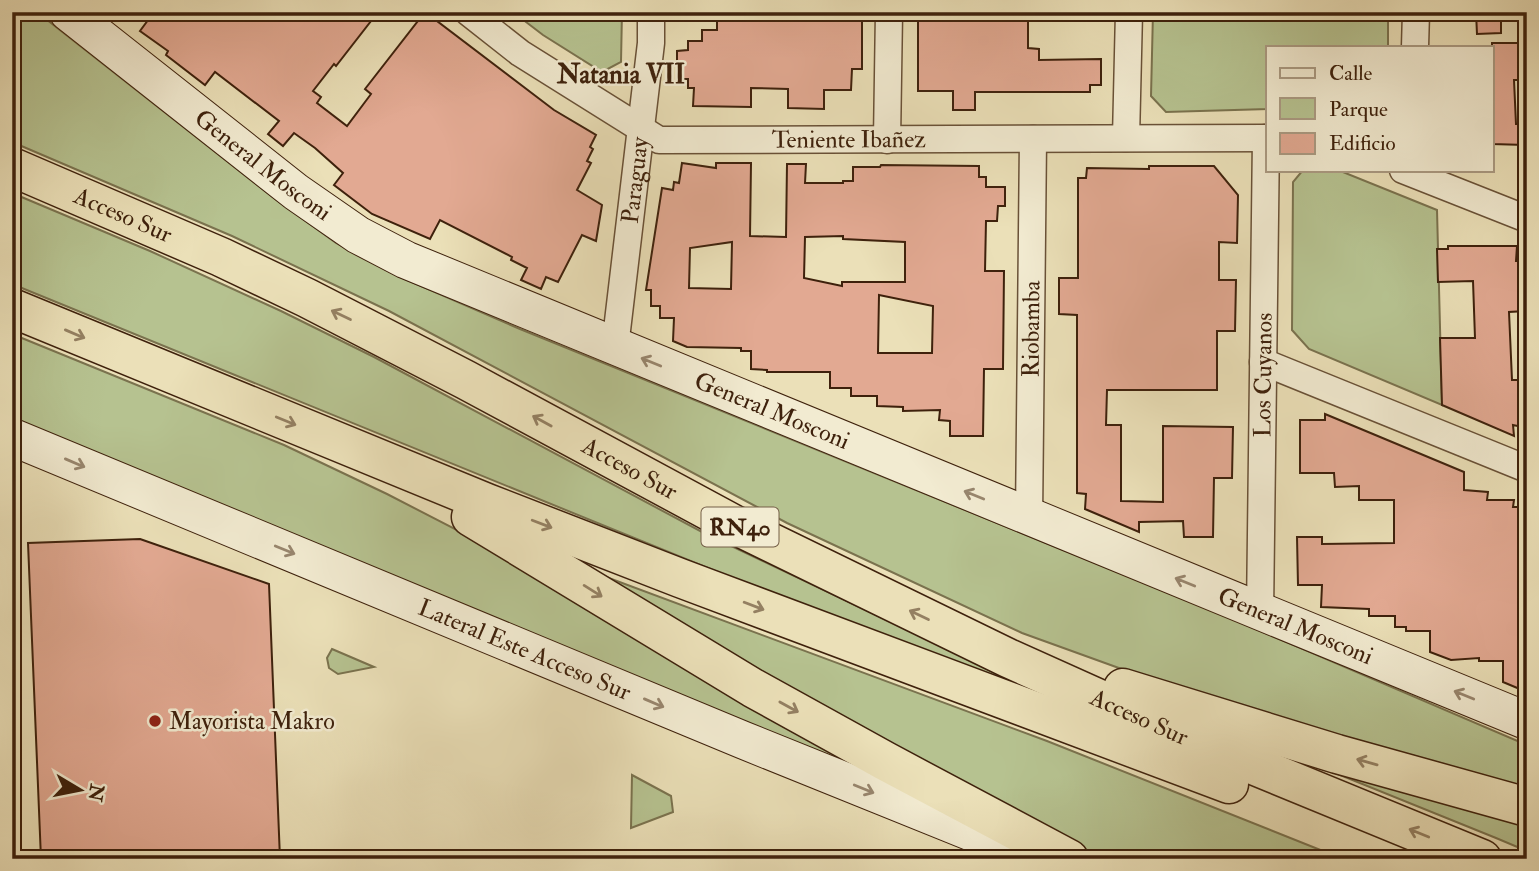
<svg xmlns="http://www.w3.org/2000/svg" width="1539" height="871" font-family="'IM FELL Double Pica',serif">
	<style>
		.green { fill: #b6c290; stroke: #7a724e; stroke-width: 2 }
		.building { fill: #e2a992; stroke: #3e210c; stroke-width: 2; fill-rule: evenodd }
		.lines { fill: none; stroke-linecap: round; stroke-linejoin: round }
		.street-casing { stroke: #695137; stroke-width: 29 }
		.secondary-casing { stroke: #3e210c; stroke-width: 39 }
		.highway-casing { stroke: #3e210c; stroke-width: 41 }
		.street { stroke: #f2ebd1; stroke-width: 26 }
		.secondary { stroke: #f2ebd1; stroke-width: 37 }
		.highway { stroke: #ebe0b8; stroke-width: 38 }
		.oneway { stroke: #948062 }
		.oneway2 { stroke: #98866e }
		.poi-dot { fill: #8f2418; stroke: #f2ebd1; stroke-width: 2.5 }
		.labels { text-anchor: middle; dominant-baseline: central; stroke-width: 5; stroke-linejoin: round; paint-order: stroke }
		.shield { fill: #f2ebd1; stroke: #745e47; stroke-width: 2 }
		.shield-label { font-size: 23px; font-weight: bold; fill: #3e210c }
		.street-label { font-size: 24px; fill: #3e210c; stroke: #f2ebd1 }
		.poi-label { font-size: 24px; fill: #3e210c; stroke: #f2ebd1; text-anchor: start }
		.neighbourhood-label { font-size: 26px; font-weight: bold; fill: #3e210c; stroke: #f2ebd1 }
	</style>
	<rect width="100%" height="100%" fill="#ebe0b8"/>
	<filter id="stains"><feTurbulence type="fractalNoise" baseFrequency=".00286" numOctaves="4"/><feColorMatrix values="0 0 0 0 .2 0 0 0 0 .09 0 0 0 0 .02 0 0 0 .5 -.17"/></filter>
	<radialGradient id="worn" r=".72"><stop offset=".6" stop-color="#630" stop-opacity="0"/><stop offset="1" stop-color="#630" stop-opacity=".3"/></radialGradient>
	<g class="green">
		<polygon points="12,12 37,12 274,198 336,243 398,276 520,329 1228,617 1527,745 1527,793 1141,676 1022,633 787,523 389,311 232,236 12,142"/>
		<polygon points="513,12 622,12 621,62 602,72 543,35"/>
		<polygon points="1153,12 1388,12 1388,47 1268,47 1268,109 1166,112 1151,96"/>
		<polygon points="1303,170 1338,170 1437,210 1442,405 1309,349 1292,330 1293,182"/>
		<polygon points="12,193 150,251 281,311 374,357 704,533 1015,681 981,672 725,575 12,284"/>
		<polygon points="12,334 284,445 387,494 515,560 876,777 12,419"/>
		<polygon points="590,571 1047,741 1343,859 1093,859 1036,832"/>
		<polygon points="332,649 374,667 338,674 329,668 327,658"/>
		<polygon points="1293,756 1527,818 1527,851 1496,838"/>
		<polygon points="632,775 671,796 673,812 631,828"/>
	</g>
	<g class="building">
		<polygon points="154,12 378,12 336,66 334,64 313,91 321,97 317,103 347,126 371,94 365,89 425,12 554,110 596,135 590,147 593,149 587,161 591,163 577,190 602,205 596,241 582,235 558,282 546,277 541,289 521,280 527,268 511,260 512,257 440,220 430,239 372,214 334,185 343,173 315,148 294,133 283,146 268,134 279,121 215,72 205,85 166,55 168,51 140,31"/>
		<polygon points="717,12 837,12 837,15 862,16 862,69 852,69 851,90 824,90 824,109 788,108 788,89 751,88 751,107 693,106 694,88 688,88 688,79 677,79 677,51 688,50 688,41 702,41 702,30 717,30"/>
		<polygon points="918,12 1010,12 1010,18 1028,19 1028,48 1039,49 1039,60 1101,59 1101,85 1090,85 1090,92 975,92 975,110 953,110 953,91 918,91"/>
		<polygon points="1476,12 1501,12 1501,33 1477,34"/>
		<polygon points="1492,43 1527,43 1527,80 1514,80 1516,124 1527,124 1527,145 1492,144"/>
		<path d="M682,163l34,5v-5h35l-1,73 36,1 1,-73h19l-1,19h38v-2h10v-14h27l1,-2 98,1v11h7v10h19v19h-7l-1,15h-11l-1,50h19l-1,98h-19l-1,67h-33v-15l-11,-1 1,-10 -37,1v-4l-26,-1v-10h-26v-8h-21v-16h-63v-2l-16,-1v-18h-10v-3l-54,-1 -14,-6 1,-23h-14v-12h-9v-16h-5l16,-102 11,2 1,-8 5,1zM843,236v3l62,3v40h-63v4l-38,-8 1,-41zM732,242l-1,47 -42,-1 1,-40zM879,295l54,11 -1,47h-54z"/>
		<polygon points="1149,166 1214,166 1238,195 1237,243 1219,242 1219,280 1236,280 1235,331 1217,331 1217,390 1107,390 1106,425 1121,425 1121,501 1163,502 1163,426 1233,427 1232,478 1214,478 1213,537 1184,537 1183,521 1139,522 1139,532 1085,509 1086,494 1077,493 1077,315 1059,314 1059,278 1078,278 1078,178 1086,178 1087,168 1149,169"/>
		<polygon points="1448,246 1517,246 1516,261 1527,261 1527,311 1509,312 1512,380 1527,380 1527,428 1513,425 1514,436 1442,405 1440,338 1475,338 1473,281 1438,282 1437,249 1448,249"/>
		<polygon points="1325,414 1464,472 1464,490 1488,492 1487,500 1514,500 1513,507 1521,507 1521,528 1527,528 1527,692 1503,682 1503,661 1479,661 1479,658 1451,660 1430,652 1430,631 1406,631 1406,627 1395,627 1395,616 1369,616 1369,609 1321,607 1322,585 1298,585 1297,537 1322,537 1322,544 1394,543 1394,500 1359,500 1359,486 1335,487 1334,473 1300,473 1300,420 1325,420"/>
		<polygon points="140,539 269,584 280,859 41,859 28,543"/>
	</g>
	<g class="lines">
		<g class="street-casing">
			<g id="street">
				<path id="s1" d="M468,12l52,41 139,87 609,-2"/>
				<polyline points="1415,47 1416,12"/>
				<polyline points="1126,138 1129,12"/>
				<polyline points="887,140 889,12"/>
				<polyline points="1403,170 1527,219"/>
				<path id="s2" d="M615,347l36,-304v-31"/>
				<polyline points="1263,362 1527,469"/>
				<path id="s3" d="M1029,518l4,-379"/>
				<path id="s4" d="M1260,613l6,-475"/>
			</g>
		</g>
		<g class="secondary-casing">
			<g id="secondary">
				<path id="s5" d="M68,12l228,180 62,43 48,25 1121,461"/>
				<path id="s6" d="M12,437l731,303 295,119"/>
			</g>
		</g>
		<g class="highway-casing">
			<g id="highway">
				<path id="s7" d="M12,167l209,90 86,41 159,82 269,145 273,133 167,75 307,126"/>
				<polyline points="12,308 487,503 680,578 1229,784"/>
				<polyline points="471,517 753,688 885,761 1069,859"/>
				<polyline points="1123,688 1337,754 1527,807"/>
			</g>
		</g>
		<use href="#street" class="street"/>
		<use href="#secondary" class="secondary"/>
		<use href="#highway" class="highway"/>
	</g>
	<defs><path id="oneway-shaft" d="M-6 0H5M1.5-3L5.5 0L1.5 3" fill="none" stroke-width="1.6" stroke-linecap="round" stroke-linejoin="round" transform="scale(1.75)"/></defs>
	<g class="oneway">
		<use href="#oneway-shaft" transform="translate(341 315) rotate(-154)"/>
		<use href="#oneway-shaft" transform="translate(75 334) rotate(23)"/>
		<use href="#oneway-shaft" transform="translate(286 421) rotate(22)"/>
		<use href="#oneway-shaft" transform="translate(542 421) rotate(-151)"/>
		<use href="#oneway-shaft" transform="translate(542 524) rotate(21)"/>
		<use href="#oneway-shaft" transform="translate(593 591) rotate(32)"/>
		<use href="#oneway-shaft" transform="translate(754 606) rotate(21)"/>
		<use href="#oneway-shaft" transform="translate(919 615) rotate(-154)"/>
		<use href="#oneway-shaft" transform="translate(789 707) rotate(29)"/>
		<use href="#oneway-shaft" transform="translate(1367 762) rotate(-164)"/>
		<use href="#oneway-shaft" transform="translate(1419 833) rotate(-158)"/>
	</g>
	<g class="oneway2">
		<use href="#oneway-shaft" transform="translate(651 362) rotate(-158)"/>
		<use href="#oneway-shaft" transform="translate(75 463) rotate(23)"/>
		<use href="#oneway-shaft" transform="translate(974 495) rotate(-158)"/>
		<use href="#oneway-shaft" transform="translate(285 550) rotate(22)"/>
		<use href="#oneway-shaft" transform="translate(1185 582) rotate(-158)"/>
		<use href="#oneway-shaft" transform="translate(1464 695) rotate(-158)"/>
		<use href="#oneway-shaft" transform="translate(654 703) rotate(23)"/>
		<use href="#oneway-shaft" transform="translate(864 789) rotate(22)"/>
	</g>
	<circle class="poi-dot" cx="155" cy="721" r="7"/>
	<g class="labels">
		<rect class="shield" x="701.5" y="507.5" width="77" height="39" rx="5"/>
		<g class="shield-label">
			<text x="740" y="527">RN40</text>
		</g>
		<g class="street-label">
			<text stroke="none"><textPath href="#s1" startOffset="420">Teniente Ibañez</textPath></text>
			<text stroke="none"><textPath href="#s5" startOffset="248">General Mosconi</textPath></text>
			<text stroke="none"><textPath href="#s2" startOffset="168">Paraguay</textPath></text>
			<text stroke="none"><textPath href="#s7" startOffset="121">Acceso Sur</textPath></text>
			<text stroke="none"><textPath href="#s3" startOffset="189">Riobamba</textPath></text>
			<text stroke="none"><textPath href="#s4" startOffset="238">Los Cuyanos</textPath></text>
			<text stroke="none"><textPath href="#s5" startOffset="816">General Mosconi</textPath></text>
			<text stroke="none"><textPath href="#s7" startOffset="688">Acceso Sur</textPath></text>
			<text stroke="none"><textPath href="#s5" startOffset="1382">General Mosconi</textPath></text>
			<text stroke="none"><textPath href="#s6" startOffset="555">Lateral Este Acceso Sur</textPath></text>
			<text stroke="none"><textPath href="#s7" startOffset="1255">Acceso Sur</textPath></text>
		</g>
		<g class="poi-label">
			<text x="169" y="721">Mayorista Makro</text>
		</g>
		<g class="neighbourhood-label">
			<text x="621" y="75">Natania VII</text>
		</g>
	</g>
	<rect width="1539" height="871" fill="none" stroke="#ebe0b8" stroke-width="42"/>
	<rect x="14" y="14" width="1511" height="843" fill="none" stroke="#3e210c" stroke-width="3.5"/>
	<rect x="21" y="21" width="1497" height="829" fill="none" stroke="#3e210c" stroke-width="2"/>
	<rect x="1266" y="46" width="228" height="126" fill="#f2ebd1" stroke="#aa9a82" stroke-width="2"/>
	<rect x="1280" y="68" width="35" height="10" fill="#f2ebd1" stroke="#aa9a82" stroke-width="2"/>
	<text x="1329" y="80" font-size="21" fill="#3e210c">Calle</text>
	<rect x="1280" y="98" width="35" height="21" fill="#b6c290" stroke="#aa9a82" stroke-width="2"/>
	<text x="1329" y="116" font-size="21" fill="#3e210c">Parque</text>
	<rect x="1280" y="133" width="35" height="21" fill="#e2a992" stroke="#aa9a82" stroke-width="2"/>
	<text x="1329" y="150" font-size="21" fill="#3e210c">Edificio</text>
	<g transform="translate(80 790) rotate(100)" stroke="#f2ebd1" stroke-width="5" paint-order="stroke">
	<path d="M0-5L12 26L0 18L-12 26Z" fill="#3e210c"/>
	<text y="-10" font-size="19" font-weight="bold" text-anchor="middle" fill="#3e210c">N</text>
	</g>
	<rect width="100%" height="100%" filter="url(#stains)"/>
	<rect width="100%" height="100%" fill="url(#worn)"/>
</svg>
